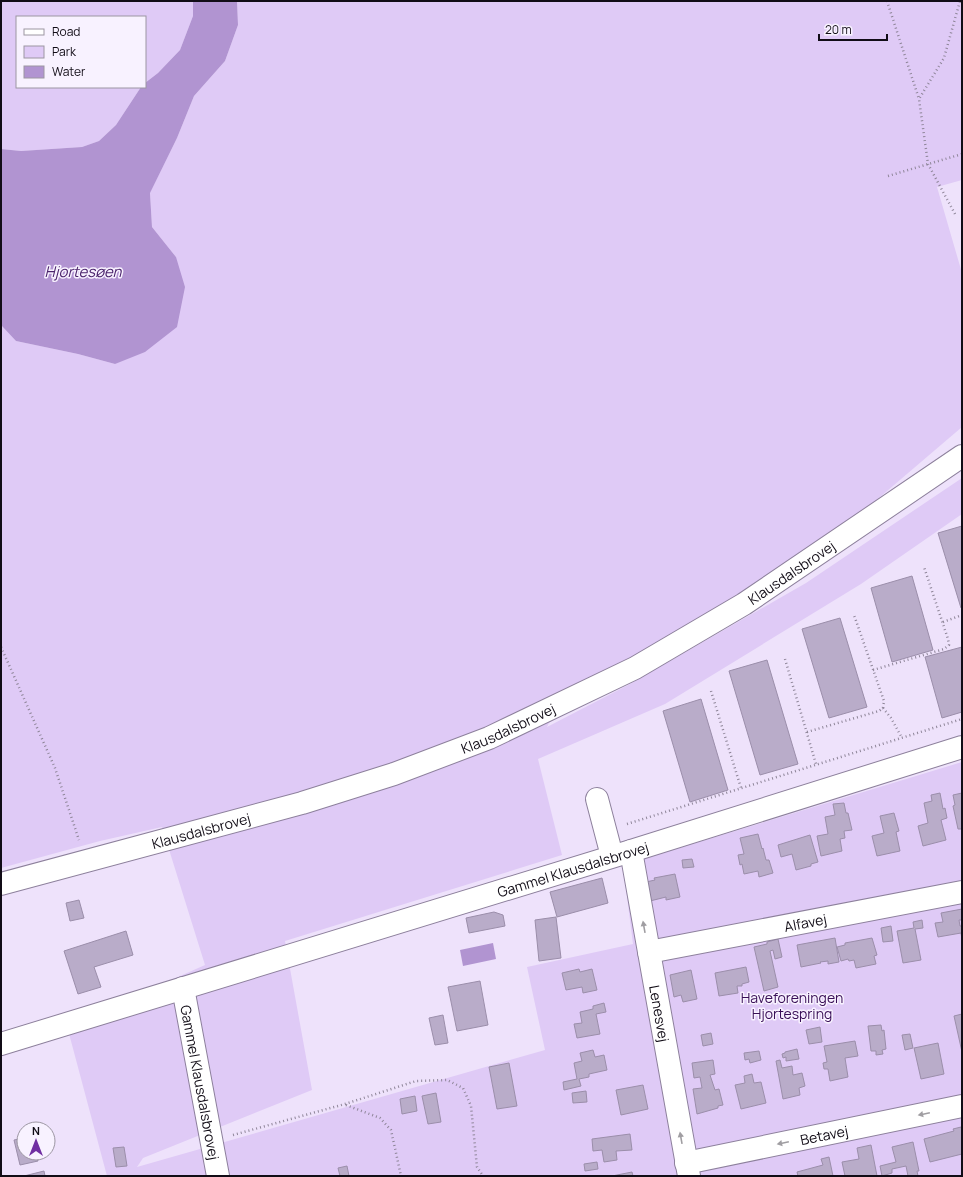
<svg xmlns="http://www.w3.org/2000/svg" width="963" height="1177" font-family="Manrope,sans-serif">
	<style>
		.green { fill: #dfcaf6 }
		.water { fill: #b194d1 }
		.building { fill: #b9acc9; stroke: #9b8eaa }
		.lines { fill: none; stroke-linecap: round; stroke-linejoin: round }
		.minor-casing { stroke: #8d809c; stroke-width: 24 }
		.path { stroke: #8f8699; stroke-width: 2.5; stroke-dasharray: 1 3; stroke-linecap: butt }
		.minor { stroke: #fff; stroke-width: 22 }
		.oneway { fill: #a09ea2 }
		.labels { text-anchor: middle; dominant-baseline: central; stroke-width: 3; stroke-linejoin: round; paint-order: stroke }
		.street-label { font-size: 14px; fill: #110c16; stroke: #f8f2ff }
		.park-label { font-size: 14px; fill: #390f57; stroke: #f8f2ff }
		.water-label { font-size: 15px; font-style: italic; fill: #4c256d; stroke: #f8f2ff }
	</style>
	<rect width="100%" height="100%" fill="#eee2fb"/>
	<g class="green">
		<polygon points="1,1 193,1 193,16 180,50 158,73 145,83 145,17 17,17 17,87 141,87 116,125 99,141 82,147 21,151 1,149"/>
		<polygon points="237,1 962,1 962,180 937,187 962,273 962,427 798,567 632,660 549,723 547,727 630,684 806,583 962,478 962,514 861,584 665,704 538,759 562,855 285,941 312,1090 143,1158 137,1167 545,1050 527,967 633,944 623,865 962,762 962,1176 107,1176 67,1026 205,965 162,827 100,841 1,868 1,325 16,341 78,354 115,364 176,257 152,227 150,192 177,138 194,96 225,61 238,25"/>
	</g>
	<g class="water">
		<polygon points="193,1 237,1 238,25 225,61 194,96 177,138 150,193 152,227 176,257 185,287 177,327 145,352 115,364 78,354 16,341 1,325 1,149 21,151 82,147 99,141 116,125 141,87 145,87 145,83 158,73 180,50 193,16"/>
		<polygon points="493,943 496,959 463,966 460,950"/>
	</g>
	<g class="building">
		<polygon points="962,526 962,607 961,608 938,533"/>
		<polygon points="912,576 933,650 892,662 871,588"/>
		<polygon points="840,618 867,707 829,718 802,629"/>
		<polygon points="962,647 962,712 942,718 925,657"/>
		<polygon points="767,660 798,764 760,775 729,671"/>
		<polygon points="701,699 728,790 690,802 663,711"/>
		<polygon points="940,793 943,809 945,808 947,818 941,820 946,840 923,846 918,826 928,823 924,803 932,801 931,795"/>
		<polygon points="962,793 962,829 958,829 953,806 955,805 953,795"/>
		<polygon points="844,803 846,813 848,813 852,830 844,831 845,838 840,839 842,851 821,856 817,836 828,834 825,817 835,815 833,804"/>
		<polygon points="894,813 899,831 896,832 900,851 877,856 872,836 884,833 880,816"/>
		<polygon points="758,834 762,849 763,848 766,860 769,860 773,873 759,877 758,871 744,874 742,864 740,865 738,855 744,854 740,838"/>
		<polygon points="810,835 818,862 811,864 811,866 796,870 792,854 781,857 778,845"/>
		<polygon points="692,859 694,867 683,868 682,860"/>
		<polygon points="675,874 680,897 666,900 666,897 650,901 646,882 655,880 654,878"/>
		<polygon points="602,878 608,903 557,917 550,892"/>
		<polygon points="79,900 84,918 70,921 66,903"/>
		<polygon points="962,909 962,920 959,920 960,926 962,926 962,939 961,933 938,937 935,923 943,922 941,913"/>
		<polygon points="494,912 503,915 505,926 469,933 466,918"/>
		<polygon points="556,917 561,958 539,961 535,920"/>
		<polygon points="922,920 923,928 915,929 921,960 903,963 897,931 914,928 913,922"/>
		<polygon points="891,926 893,941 883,942 881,928"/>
		<polygon points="126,931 133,955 94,967 101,987 78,994 64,951"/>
		<polygon points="835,938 839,962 828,964 828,961 820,962 821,963 801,967 797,945"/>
		<polygon points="872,938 877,955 874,956 876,964 856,968 854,960 849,961 848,959 841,961 837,947 845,945 845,943"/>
		<polygon points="778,939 782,957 775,959 773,950 770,951 778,987 764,991 754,947 767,944 767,942"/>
		<polygon points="746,967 749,982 742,984 742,986 737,986 738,993 719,996 715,973"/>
		<polygon points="579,969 580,972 592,969 597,990 583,993 582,987 566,990 562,973"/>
		<polygon points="691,970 697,999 683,1002 681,995 674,997 670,975"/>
		<polygon points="480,981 488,1025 457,1031 448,987"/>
		<polygon points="604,1003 606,1012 596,1014 600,1034 577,1038 574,1024 582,1023 580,1012 593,1009 593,1006"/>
		<polygon points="962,1014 962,1052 954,1016"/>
		<polygon points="443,1015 448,1043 435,1045 429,1018"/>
		<polygon points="881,1025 882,1031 884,1030 886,1049 882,1050 883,1054 876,1055 876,1051 871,1051 868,1026"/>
		<polygon points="820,1027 822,1042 809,1044 806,1030"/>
		<polygon points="711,1033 713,1044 703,1046 701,1035"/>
		<polygon points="910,1034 913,1048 905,1050 902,1035"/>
		<polygon points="855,1041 858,1056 845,1058 848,1077 830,1081 828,1069 824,1069 823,1063 827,1062 824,1046"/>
		<polygon points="938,1043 944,1074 921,1079 914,1048"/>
		<polygon points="797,1049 799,1059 786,1061 786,1057 783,1058 782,1054 785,1053 785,1052"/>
		<polygon points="593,1050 595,1057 604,1055 607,1070 589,1074 589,1077 579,1079 581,1086 564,1090 563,1082 577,1079 574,1063 582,1061 580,1053"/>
		<polygon points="759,1051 761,1060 750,1063 749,1059 745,1060 744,1053"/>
		<polygon points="713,1060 715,1074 710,1075 715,1090 719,1089 723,1105 718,1106 718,1108 697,1114 693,1089 702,1088 700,1077 694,1078 692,1063"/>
		<polygon points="780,1060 782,1068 792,1066 793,1075 802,1073 805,1086 799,1088 800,1095 783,1099 776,1061"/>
		<polygon points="509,1063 517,1106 497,1109 489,1067"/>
		<polygon points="752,1074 754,1083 761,1082 766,1103 741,1109 735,1085 745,1083 744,1076"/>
		<polygon points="643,1085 648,1109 621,1115 616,1090"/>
		<polygon points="586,1091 587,1102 573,1103 572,1093"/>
		<polygon points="436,1093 441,1122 428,1124 422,1096"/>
		<polygon points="415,1096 417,1111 402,1114 400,1099"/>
		<polygon points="961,1127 962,1131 962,1154 930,1162 924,1139 954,1131 953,1129"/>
		<polygon points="630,1134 632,1150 616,1151 617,1160 604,1162 602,1150 593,1151 592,1139"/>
		<polygon points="24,1138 24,1153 36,1153 38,1161 20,1165 14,1140"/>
		<polygon points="913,1142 919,1171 917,1171 918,1176 908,1176 906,1166 892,1169 892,1173 882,1176 880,1166 896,1162 892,1147"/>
		<polygon points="871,1145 877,1176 845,1176 842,1162 859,1159 857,1148"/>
		<polygon points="124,1147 127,1166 116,1167 113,1148"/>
		<polygon points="829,1157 833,1176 798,1176 797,1172 823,1165 821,1159"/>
		<polygon points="597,1162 598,1169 585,1171 584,1164"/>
		<polygon points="347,1166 349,1176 340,1176 338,1168"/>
		<polygon points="44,1171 45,1176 24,1176"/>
		<polygon points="632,1172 633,1176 612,1176"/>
	</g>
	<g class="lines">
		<g class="minor-casing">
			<g id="minor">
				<polyline points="597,799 612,856"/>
				<path id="s1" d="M631,851l58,325"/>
				<path id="s2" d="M1,884l301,-81 92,-29 95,-36 146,-70 109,-64 218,-148"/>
				<path id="s3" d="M649,952l313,-60"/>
				<path id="s4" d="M183,988l35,188"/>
				<path id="s5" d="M1,1044l630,-193 331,-104"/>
				<path id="s6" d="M686,1163l276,-57"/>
			</g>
		</g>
		<g class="path">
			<polyline points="887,1 919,99"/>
			<polyline points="888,176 962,154"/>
			<polyline points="955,214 928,164 919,99 944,58 960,1"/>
			<polyline points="943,622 962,615"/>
			<polyline points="1,647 55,768 79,840"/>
			<polyline points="785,659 816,764"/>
			<polyline points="873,670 944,649 949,645 948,639 924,567"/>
			<polyline points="711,691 741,788"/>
			<polyline points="883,708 891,718 902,738"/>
			<polyline points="807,732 879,711 883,708 884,701 854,615"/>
			<polyline points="627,824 962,719"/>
			<polyline points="346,1105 380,1118 391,1130 401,1176"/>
			<polyline points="233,1135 345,1104 416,1081 447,1080 463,1088 471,1106 477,1167 483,1176"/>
		</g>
		<use href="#minor" class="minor"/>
	</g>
	<defs><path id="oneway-solid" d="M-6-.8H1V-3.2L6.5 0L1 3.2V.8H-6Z"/></defs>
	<g class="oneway">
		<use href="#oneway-solid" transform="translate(644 927) rotate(-100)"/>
		<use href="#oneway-solid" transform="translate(924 1114) rotate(168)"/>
		<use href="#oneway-solid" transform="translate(681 1138) rotate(-100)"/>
		<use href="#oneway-solid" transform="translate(783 1143) rotate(168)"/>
	</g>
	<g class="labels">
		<g class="street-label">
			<text stroke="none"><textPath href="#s2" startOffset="855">Klausdalsbrovej</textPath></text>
			<text stroke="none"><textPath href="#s2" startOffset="531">Klausdalsbrovej</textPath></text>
			<text stroke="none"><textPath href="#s2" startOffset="207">Klausdalsbrovej</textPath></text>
			<text stroke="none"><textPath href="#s5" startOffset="598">Gammel Klausdalsbrovej</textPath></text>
			<text stroke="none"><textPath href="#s3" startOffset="159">Alfavej</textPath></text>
			<text stroke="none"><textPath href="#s1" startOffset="165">Lenesvej</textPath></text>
			<text stroke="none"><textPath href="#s4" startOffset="96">Gammel Klausdalsbrovej</textPath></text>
			<text stroke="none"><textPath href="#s6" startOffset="141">Betavej</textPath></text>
		</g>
		<g class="park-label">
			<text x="792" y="997">Haveforeningen<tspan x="792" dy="16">Hjortespring</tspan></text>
		</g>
		<g class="water-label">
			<text x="83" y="271">Hjortesøen</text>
		</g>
	</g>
	<rect width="963" height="1177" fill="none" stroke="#110c16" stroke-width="4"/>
	<rect x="16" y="16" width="130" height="72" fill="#f8f2ff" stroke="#9c96a2"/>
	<rect x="24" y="29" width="20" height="6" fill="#ffffff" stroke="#9c96a2"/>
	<text x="52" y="36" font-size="12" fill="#110c16">Road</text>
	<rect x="24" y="46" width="20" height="12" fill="#dfcaf6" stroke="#9c96a2"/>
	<text x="52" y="56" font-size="12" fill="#110c16">Park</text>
	<rect x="24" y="66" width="20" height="12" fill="#b194d1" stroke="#9c96a2"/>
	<text x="52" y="76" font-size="12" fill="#110c16">Water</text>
	<g transform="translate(36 1141)"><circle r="19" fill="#f8f2ff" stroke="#9c96a2"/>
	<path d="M0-3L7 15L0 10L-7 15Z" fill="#702ea2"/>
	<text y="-6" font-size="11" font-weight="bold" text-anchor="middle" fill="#110c16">N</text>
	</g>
	<path d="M819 34v6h68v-6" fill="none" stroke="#110c16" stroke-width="2"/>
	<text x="825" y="34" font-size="12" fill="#110c16" stroke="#f8f2ff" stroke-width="3" paint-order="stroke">20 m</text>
</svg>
